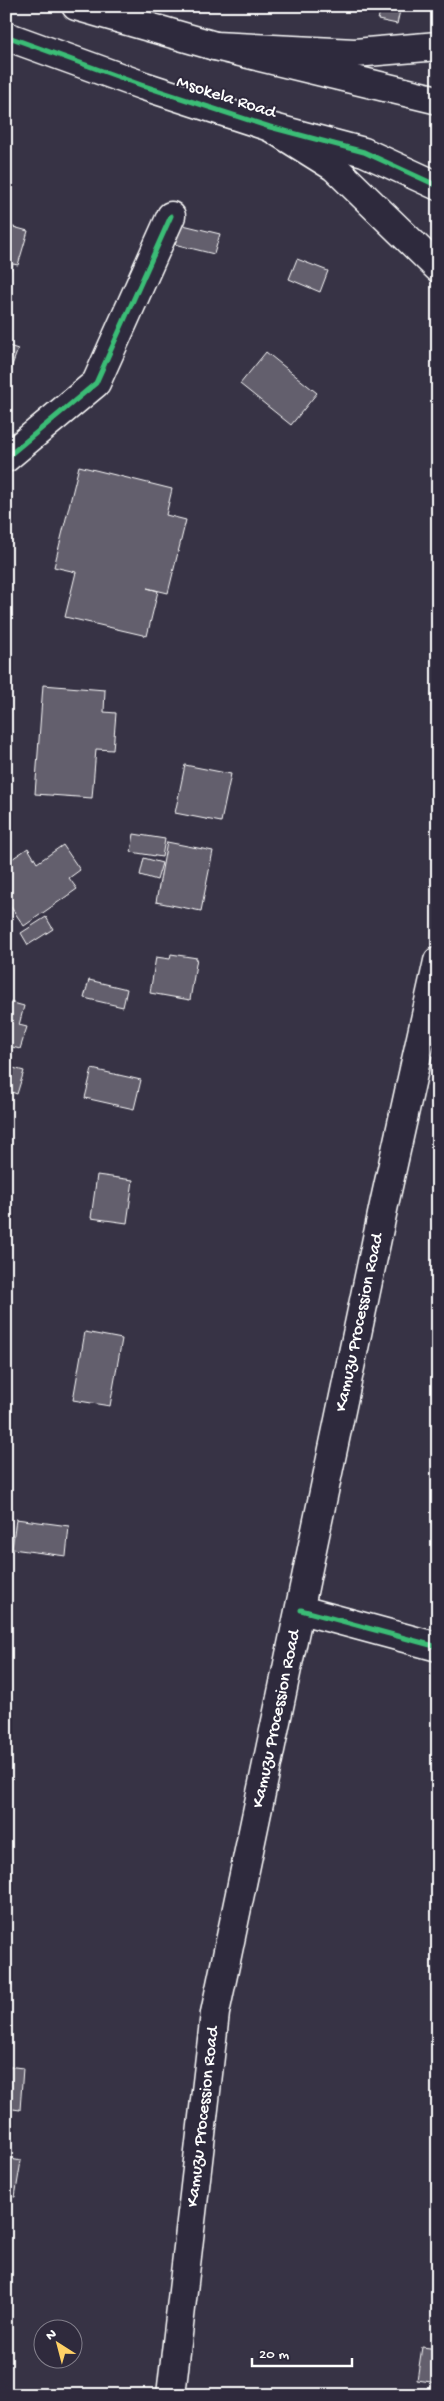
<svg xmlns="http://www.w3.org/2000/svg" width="444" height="2401" font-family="'Gochi Hand',sans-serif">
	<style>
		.building { fill: #635f6d; stroke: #fff }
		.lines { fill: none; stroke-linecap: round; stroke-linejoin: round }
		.minor-casing { stroke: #fff; stroke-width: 31 }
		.highway-casing { stroke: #fff; stroke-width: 31 }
		.minor { stroke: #2f2a3d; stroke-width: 28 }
		.highway { stroke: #2f2a3d; stroke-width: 28 }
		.cycleway-casing { stroke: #2f2a3d; stroke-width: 8 }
		.cycleway { stroke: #3abd76; stroke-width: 5 }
		.labels { text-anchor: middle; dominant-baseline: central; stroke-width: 4; stroke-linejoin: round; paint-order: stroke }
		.street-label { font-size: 18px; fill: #fff; stroke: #2f2a3d }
	</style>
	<rect width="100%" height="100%" fill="#373345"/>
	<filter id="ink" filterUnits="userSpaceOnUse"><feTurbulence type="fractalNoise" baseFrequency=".02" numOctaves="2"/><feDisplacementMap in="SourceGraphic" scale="10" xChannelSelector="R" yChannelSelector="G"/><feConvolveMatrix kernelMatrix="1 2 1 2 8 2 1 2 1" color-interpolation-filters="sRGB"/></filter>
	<g filter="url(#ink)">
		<g class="building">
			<polygon points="350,6 376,6 374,13"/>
			<polygon points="381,6 401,6 397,24 378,20"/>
			<polygon points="175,223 220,234 214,254 170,243"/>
			<polygon points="6,225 28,231 18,265 13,264 6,284"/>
			<polygon points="297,259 328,271 320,292 289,279"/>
			<polygon points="6,345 18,349 6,382"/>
			<polygon points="266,352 317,393 291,425 240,384"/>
			<polygon points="79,466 172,489 166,515 186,520 168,593 147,588 158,591 147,636 65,617 76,572 54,567"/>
			<polygon points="43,685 105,690 104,712 116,713 113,750 96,749 92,798 35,794"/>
			<polygon points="185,765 231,774 221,822 175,813"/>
			<polygon points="134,834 165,839 162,857 131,852"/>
			<polygon points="167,842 213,851 201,911 156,902"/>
			<polygon points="63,845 80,870 69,878 77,889 24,926 6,900 6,863 28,848 37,863"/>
			<polygon points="144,858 162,863 157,880 140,875"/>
			<polygon points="46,917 53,929 28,945 21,933"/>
			<polygon points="171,954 197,958 190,1000 150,993 156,957 170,959"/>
			<polygon points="89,980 127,989 123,1007 84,998"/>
			<polygon points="6,1001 24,1006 19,1025 27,1027 20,1049 12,1047 6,1066 24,1071 17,1094 6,1090"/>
			<polygon points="92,1069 141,1080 134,1109 85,1098"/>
			<polygon points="97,1175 133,1180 127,1223 91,1218"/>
			<polygon points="85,1332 122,1339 110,1406 73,1400"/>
			<polygon points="6,1403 10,1403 6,1433"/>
			<polygon points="16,1519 69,1526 66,1556 12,1549"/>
			<polygon points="6,2066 23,2068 20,2110 6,2108"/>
			<polygon points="6,2158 21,2161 15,2197 6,2196"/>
			<polygon points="422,2347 438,2349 438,2383 417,2380"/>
		</g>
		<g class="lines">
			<g class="minor-casing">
				<g id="minor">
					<polyline points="76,6 215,46 438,100"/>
					<polyline points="6,36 144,86 270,127 364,152 438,186"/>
					<polyline points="6,458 96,383 171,216"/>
					<polyline points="301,1610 438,1647"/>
				</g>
			</g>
			<g class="highway-casing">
				<g id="highway">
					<polyline points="215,46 355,53 438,46"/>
					<polyline points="270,127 334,167 438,268"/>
					<path id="s1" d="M171,2395l44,-382 170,-813 53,-239"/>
				</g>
			</g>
			<use href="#minor" class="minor"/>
			<use href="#highway" class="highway"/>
			<g class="cycleway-casing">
				<g id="cycleway">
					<polyline points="6,36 144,86 270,127 364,152 438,186"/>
					<polyline points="6,458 96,383 171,216"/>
					<polyline points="301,1610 438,1647"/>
				</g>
			</g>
			<use href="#cycleway" class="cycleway"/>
		</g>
	</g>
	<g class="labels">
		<g class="street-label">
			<text transform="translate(226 98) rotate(18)">Msokela Road</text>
			<text stroke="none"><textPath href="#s1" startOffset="1090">Kamuzu Procession Road</textPath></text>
			<text stroke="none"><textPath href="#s1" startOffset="685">Kamuzu Procession Road</textPath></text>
			<text stroke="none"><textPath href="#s1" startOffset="280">Kamuzu Procession Road</textPath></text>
		</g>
	</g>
	<rect width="444" height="2401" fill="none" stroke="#2f2a3d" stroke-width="25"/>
	<rect x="12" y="12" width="419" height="2376" fill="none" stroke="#fff" stroke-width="2" filter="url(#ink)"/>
	<g transform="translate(58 2344) rotate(324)"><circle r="24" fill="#2f2a3d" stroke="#827f8b"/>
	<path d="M0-4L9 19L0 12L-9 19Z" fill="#ffd166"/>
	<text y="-8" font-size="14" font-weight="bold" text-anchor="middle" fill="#ffffff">N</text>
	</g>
	<path d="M252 2358v8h100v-8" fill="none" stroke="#ffffff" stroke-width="2.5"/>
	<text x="259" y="2358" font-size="15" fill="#ffffff" stroke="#2f2a3d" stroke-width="4" paint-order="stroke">20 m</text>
</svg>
